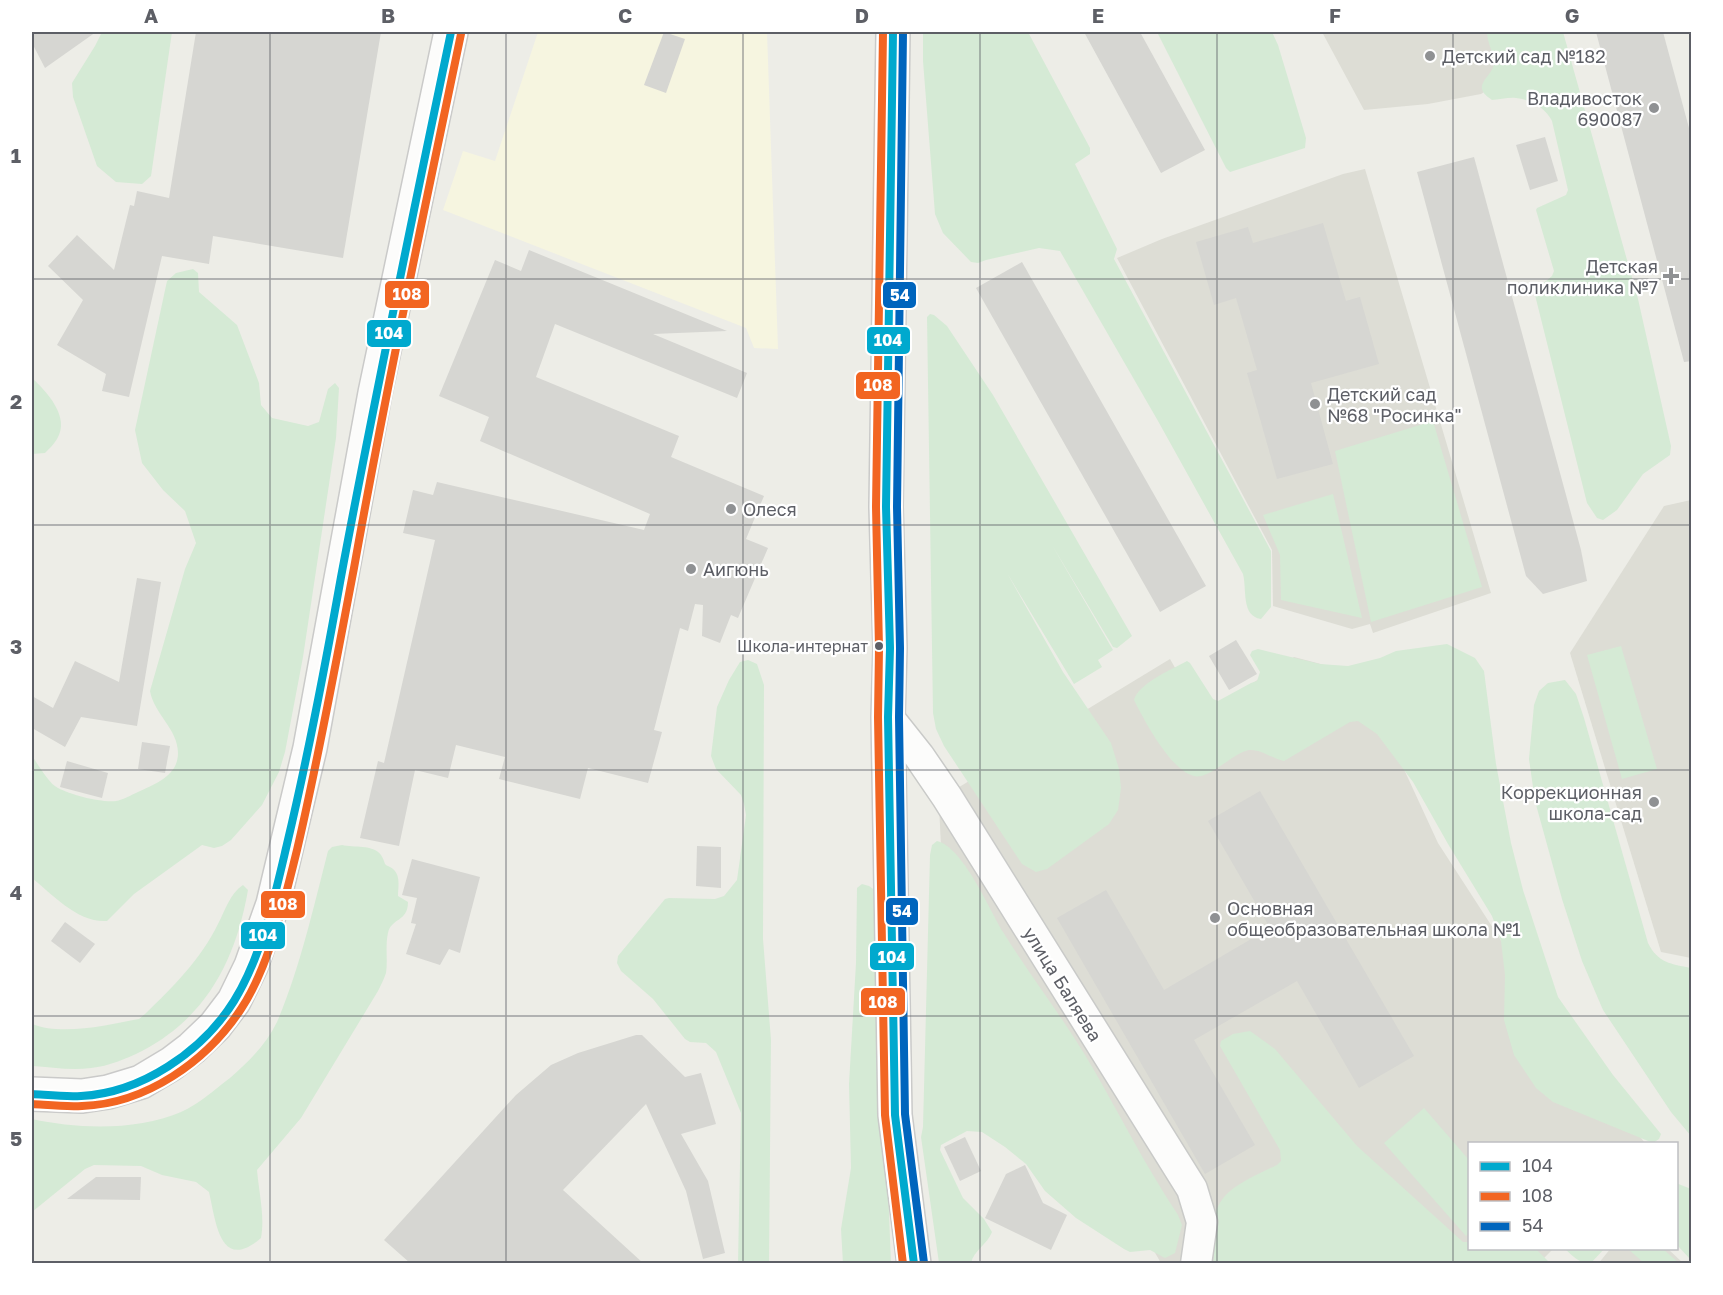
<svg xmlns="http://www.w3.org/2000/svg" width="1723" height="1295" font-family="'Golos Text',sans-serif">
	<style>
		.commercial { fill: #f6f5e0 }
		.education { fill: #ddddd5 }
		.green { fill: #d5ead5 }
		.building { fill: #d6d6d2 }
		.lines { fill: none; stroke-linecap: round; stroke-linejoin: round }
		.street-casing { stroke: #c9cac8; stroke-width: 33 }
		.secondary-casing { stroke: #cacac9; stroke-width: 36 }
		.street { stroke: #fcfcfb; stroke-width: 30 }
		.secondary { stroke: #fcfcfb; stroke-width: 33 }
		.bus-1-casing { stroke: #fff; stroke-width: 12 }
		.bus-2-casing { stroke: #fff; stroke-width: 12 }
		.bus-3-casing { stroke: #fff; stroke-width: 12 }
		.bus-1 { stroke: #00a9ce; stroke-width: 8 }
		.bus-2 { stroke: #f26522; stroke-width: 8 }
		.bus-3 { stroke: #0065bd; stroke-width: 8 }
		.grid { fill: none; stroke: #5d5f66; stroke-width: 1.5; stroke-opacity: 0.55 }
		.poi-dot { fill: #8f9193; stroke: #fff; stroke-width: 2 }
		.bus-dot { fill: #5d5f66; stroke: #fff; stroke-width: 2 }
		.labels { text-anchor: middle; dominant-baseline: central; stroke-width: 4.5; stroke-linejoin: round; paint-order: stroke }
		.bus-label { font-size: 16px; fill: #5d5f66; stroke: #fff; text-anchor: end }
		.poi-label { font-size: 18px; fill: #5d5f66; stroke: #fff; text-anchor: start }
		.street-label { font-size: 18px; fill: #5d5f66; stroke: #fff }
		.line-badge { stroke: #fff; stroke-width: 2 }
		.badge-label { font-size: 16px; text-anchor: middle; font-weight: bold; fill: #fff }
		.neatline { fill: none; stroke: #5d5f66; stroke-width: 2 }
		.grid-label { font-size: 20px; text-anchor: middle; font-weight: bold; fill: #5d5f66 }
	</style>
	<rect width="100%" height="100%" fill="#edede7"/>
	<polygon class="commercial" points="538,32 767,32 778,349 754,348 746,328 443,210 463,151 495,161"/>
	<g class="education">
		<polygon points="1322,32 1538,32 1513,73 1481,94 1428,104 1364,110"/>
		<polygon points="1365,169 1491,593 1373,633 1370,624 1352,629 1273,606 1272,550 1117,258 1162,239 1343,174"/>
		<polygon points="1691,500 1691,958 1661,952 1570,653 1664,506"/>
		<polygon points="1294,657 1336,668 1396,752 1438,843 1570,1047 1645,1143 1470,1144 1470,1248 1553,1249 1539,1263 1161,1263 1154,1251 948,992 939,805 951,792 1170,659 1202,715"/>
		<polygon points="1611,1248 1668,1249 1683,1263 1598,1264"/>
	</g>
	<g class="green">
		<polygon points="102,32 172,32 151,176 142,184 116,182 97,166 73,97 72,83 95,46"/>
		<path d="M923,32h105l62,116v6l-15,10 42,85 -3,10 157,292v56l-10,12c-20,-3 -14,-29 -18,-45l-85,-153 -98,-170 -21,-3 -53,12 -8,3 -7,-1 -28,-29 -8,-19 -12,-153z"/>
		<polygon points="1157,32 1272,32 1278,45 1306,138 1305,148 1230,172 1226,168"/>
		<path d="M1487,32h76l75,267 33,147 -1,9 -27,19 -26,36 -14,10 -6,-2 -10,-15 -53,-212 18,-15 2,-5 -18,-61 1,-2 29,-13 2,-5 -16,-69c-6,-13 -22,-22 -36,-23 -7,-1 -17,2 -24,2 -25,-16 4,-23 2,-40 -2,-10 -7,-19 -7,-28z"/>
		<path d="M193,269l5,4 1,19 38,33 22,58 2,22 11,13 36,8 11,-4 9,-33 7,-6 4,5 -3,50 -33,219 -18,95 -6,20 -17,33 -31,35 -9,6 -8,2 -12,-3 -68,49 -27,27c-29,2 -54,-26 -75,-43v-122c6,8 17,28 26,32 13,7 44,15 58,13 7,-1 15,-6 22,-9 17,-8 40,-16 40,-39 0,-24 -24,-39 -28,-62l35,-122 11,-26 -11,-32 -22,-21 -21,-27 -7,-33 32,-149 9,-8z"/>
		<polygon points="930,314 934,315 947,326 993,395 1132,636 1117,648 1113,647 1052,545 1113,650 1098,660 1102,667 1074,684 1007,573 1063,672 1111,743 1119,769 1121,788 1118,810 1109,824 1047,869 1036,872 1022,864 944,746 936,729 933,713 927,317"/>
		<path d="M32,378c14,13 39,39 25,61 -3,5 -8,10 -12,14l-13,1z"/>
		<polygon points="1433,421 1482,587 1371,622 1335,451"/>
		<polygon points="1333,494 1362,618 1281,600 1280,555 1263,515"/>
		<path d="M1447,644l28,14 9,13 12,93 15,79 12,47 35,107 55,78 48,59 -2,5 -6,4 -100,-41 -17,-14 -22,-33 -10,-35 1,-45 -4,-34 -9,-25 -44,-72 -35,-62 -36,-48 -19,-13 -8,1 -66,39c-12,-2 -22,-12 -35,-11 -13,2 -34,23 -48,26 -25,6 -58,-58 -67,-76 5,-17 37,-30 53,-39l3,2 23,36 5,2 33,-18 6,-2 3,-9 -10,-17 2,-4 6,-2 62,15 28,2 32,-8 16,-7z"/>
		<polygon points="1621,646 1657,769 1622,779 1587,655"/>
		<polygon points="748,660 757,664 764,685 763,939 771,1040 769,1264 738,1263 741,1113 716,1052 706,1043 690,1042 685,1039 653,999 621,971 617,963 618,956 665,899 669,898 715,899 724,896 737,880 746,815 744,804 741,795 716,769 711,756 717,707 729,680 740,662"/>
		<path d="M1565,680l11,14 8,24 64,225c10,20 23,21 43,25v168l-20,-24 -68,-102 -21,-49 -20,-62 -27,-98 -6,-42 5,-54 5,-14 9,-8z"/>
		<path d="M937,841c26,6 52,68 66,91 28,45 61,87 88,133 29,50 55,102 87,150l4,10 -7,28 -10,5 -15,-8 -20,2 -6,-3 -48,-31 -31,-27 -19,-27 -21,-17 -23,-15 -15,-1 -26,14 -1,5 23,48 21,21 8,13c-5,13 -18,18 -21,31h-32l-18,-126 2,-10 7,-272 2,-10z"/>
		<path d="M342,845c12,3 31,-1 39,10 2,3 3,6 4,9 3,3 5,2 8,5 8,7 5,18 5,27l10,6c0,20 -17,16 -20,31 -3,13 0,27 -2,40 -2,6 -5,12 -8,18l-77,127 -44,52c2,23 8,46 4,68 -41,35 -45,-16 -52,-46l-13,-10 -34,-7 -21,-9 -47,-1 -9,4 -53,43v-93c45,10 106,12 149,-7 18,-8 33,-22 49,-34 18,-16 36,-33 47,-56 22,-51 37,-116 51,-171l4,-4z"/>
		<polygon points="862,884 869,886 876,891 891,1263 843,1264 841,1229 851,1168 849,1084 856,963 857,888"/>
		<path d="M243,885l5,5c-12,69 -41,127 -106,161 -16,8 -33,15 -51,17 -20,3 -40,-1 -59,-2v-42c31,12 75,1 107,-5l6,-5c28,-27 56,-55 73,-90 7,-13 12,-31 25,-39z"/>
		<path d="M1250,1031l25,18 82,97 106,96h6l1,6 66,1 14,14 -336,1c-7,-66 8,-73 63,-99l4,-4 -1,-11 -60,-104 1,-5 12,-7z"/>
		<polygon points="1424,1108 1469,1160 1469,1233 1466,1236 1384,1143"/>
		<polygon points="1676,1183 1691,1189 1691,1260 1677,1245"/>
		<path d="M1565,1249h39l-13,14c-12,1 -18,-7 -26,-14z"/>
		<polygon points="1628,1249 1663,1249 1679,1263 1644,1263"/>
	</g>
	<g class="building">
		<polygon points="32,32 96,32 45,68 32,43"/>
		<polygon points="196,32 381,32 343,258 213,236 209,264 162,256 129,397 102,391 106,374 57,345 83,300 48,266 77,235 114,270 130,205 134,206 137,191 169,198"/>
		<polygon points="664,32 685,39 666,93 644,85"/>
		<polygon points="1084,32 1140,32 1205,150 1161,173"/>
		<polygon points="1596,32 1663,32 1692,139 1692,361 1684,362"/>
		<polygon points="1545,137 1558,181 1530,190 1516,145"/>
		<polygon points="1474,157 1581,550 1587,581 1543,594 1526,576 1417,172"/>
		<polygon points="1323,223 1346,301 1360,297 1379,364 1311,383 1333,464 1277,479 1247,373 1257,370 1236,298 1214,305 1196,242 1248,227 1253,243"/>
		<polygon points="529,250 727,331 653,334 747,373 737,398 555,324 536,377 679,436 671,457 764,496 746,539 768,548 738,618 731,615 720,643 702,636 703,605 695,604 688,631 680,628 654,730 662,732 648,783 588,768 580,799 499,779 505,757 456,745 448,778 415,770 399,846 360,838 378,761 384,763 435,540 403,533 413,490 433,495 437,482 644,530 650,514 480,441 489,417 439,396 495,260 521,271"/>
		<polygon points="1022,262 1206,586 1160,612 976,288"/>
		<polygon points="137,578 161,582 137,726 81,717 65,747 32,728 32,696 53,708 75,661 119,682"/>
		<polygon points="1236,640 1257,674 1229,690 1209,656"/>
		<polygon points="142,742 170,746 165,773 138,769"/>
		<polygon points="67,761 108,773 102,798 60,787"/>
		<polygon points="1260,791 1414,1056 1359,1088 1297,981 1194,1040 1255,1145 1205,1174 1057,918 1106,890 1164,990 1270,928 1208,821"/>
		<polygon points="697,846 721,847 721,888 696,886"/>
		<polygon points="412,859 480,877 460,953 449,949 440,965 406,954 416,924 411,923 417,898 402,895"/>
		<polygon points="65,922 95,944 80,963 51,941"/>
		<polygon points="636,1035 642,1035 685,1077 701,1073 716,1124 681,1134 708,1181 725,1253 703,1259 686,1191 646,1104 563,1190 643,1263 410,1263 384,1240 516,1095 551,1065 578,1053"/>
		<polygon points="965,1137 981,1171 960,1181 944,1147"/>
		<polygon points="1025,1165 1043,1203 1067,1215 1051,1250 985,1218 1006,1174"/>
		<polygon points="96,1177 141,1177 140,1200 67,1199"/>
	</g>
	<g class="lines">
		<g class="street-casing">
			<polyline id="street" points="888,717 919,756 947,797 1192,1189 1202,1222 1196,1264"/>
		</g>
		<g class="secondary-casing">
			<g id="secondary">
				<polyline points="893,32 886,507 890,648 888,717 895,1115 914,1264"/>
				<polyline points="32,1094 82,1096 108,1092 141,1082 171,1064 192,1048 215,1026 234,1001 251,966 273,904 310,748 375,393 451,32"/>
			</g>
		</g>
		<use href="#street" class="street"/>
		<use href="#secondary" class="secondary"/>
		<g class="bus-1-casing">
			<g id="bus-1">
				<polyline points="893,32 886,507 890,648 888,717 895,1115 914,1264"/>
				<path d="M32,1094c16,1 33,3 49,2 60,-3 121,-44 153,-95 28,-45 41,-106 53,-157 21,-88 38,-177 54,-267 34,-182 72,-363 110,-545"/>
			</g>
		</g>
		<g class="bus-2-casing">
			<g id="bus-2">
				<polyline points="883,32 876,507 879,648 878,717 885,1115 903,1264"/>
				<path d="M32,1104c16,1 33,3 50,2 64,-2 125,-45 159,-97 28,-42 44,-110 56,-159 22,-94 39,-188 57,-282 32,-179 70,-356 107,-534"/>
			</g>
		</g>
		<g class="bus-3-casing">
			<polyline id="bus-3" points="903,32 897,507 900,648 899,717 905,1114 924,1263"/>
		</g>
		<use href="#bus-1" class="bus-1"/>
		<use href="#bus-2" class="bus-2"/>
		<use href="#bus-3" class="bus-3"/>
	</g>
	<path class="grid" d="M270,32v1232M506,32v1232M743,32v1232M980,32v1232M1217,32v1232M1453,32v1232M32,279h1660M32,525h1660M32,770h1660M32,1016h1660"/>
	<g class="poi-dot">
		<circle cx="1430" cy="56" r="6"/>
		<circle cx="1654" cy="108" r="6"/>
		<path d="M1668 267h6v6h6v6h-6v6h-6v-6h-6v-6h6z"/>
		<circle cx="1315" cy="404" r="6"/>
		<circle cx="731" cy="509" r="6"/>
		<circle cx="691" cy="569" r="6"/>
		<circle cx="1654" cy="802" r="6"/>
		<circle cx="1215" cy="918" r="6"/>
	</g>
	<circle class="bus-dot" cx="879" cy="646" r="5"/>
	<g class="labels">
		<g class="bus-label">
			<text x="868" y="646">Школа-интернат</text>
		</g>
		<g class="poi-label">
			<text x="1442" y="56">Детский сад №182</text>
			<text x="1642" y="98" text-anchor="end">Владивосток<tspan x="1642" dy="21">690087</tspan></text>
			<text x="1658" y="266" text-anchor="end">Детская<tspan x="1658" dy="21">поликлиника №7</tspan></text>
			<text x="1327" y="394">Детский сад<tspan x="1327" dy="21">№68 "Росинка"</tspan></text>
			<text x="743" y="509">Олеся</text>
			<text x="703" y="569">Аигюнь</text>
			<text x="1642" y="792" text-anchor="end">Коррекционная<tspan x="1642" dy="21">школа-сад</tspan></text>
			<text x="1227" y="908">Основная<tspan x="1227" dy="21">общеобразовательная школа №1</tspan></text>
		</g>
		<g class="street-label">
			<text transform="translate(1063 984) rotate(58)">улица Баляева</text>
		</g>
	</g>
	<g class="line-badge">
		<rect x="384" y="280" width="46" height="29" rx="6" fill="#f26522"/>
		<rect x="882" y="281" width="35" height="28" rx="6" fill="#0065bd"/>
		<rect x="366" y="319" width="46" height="29" rx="6" fill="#00a9ce"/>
		<rect x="866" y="326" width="45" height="29" rx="6" fill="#00a9ce"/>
		<rect x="855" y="371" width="46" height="29" rx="6" fill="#f26522"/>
		<rect x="260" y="890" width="46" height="29" rx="6" fill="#f26522"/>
		<rect x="885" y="897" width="34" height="29" rx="6" fill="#0065bd"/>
		<rect x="240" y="921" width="46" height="29" rx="6" fill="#00a9ce"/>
		<rect x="869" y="942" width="46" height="29" rx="6" fill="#00a9ce"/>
		<rect x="860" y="987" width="46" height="29" rx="6" fill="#f26522"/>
	</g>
	<g class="badge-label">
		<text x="407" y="300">108</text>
		<text x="900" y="301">54</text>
		<text x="389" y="339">104</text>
		<text x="888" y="346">104</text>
		<text x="878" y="391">108</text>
		<text x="283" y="910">108</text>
		<text x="902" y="917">54</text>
		<text x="263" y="941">104</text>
		<text x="892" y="963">104</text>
		<text x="883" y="1008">108</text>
	</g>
	<rect width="1723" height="1295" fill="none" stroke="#ffffff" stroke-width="66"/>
	<rect x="1468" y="1142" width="210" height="108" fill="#ffffff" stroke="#bebfc2" stroke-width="1.5"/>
	<rect x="1480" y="1162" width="30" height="9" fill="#00a9ce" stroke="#bebfc2" stroke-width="1.5"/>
	<text x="1522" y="1172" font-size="18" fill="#5d5f66">104</text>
	<rect x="1480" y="1192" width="30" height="9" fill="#f26522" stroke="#bebfc2" stroke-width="1.5"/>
	<text x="1522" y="1202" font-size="18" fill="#5d5f66">108</text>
	<rect x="1480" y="1222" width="30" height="9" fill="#0065bd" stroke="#bebfc2" stroke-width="1.5"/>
	<text x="1522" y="1232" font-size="18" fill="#5d5f66">54</text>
	<rect x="33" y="33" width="1657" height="1229" class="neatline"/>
	<g class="grid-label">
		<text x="151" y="23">A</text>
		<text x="388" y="23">B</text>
		<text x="625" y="23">C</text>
		<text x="862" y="23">D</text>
		<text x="1098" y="23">E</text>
		<text x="1335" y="23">F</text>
		<text x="1572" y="23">G</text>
		<text x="16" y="163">1</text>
		<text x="16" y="409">2</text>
		<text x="16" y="654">3</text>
		<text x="16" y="900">4</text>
		<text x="16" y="1146">5</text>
	</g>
</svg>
